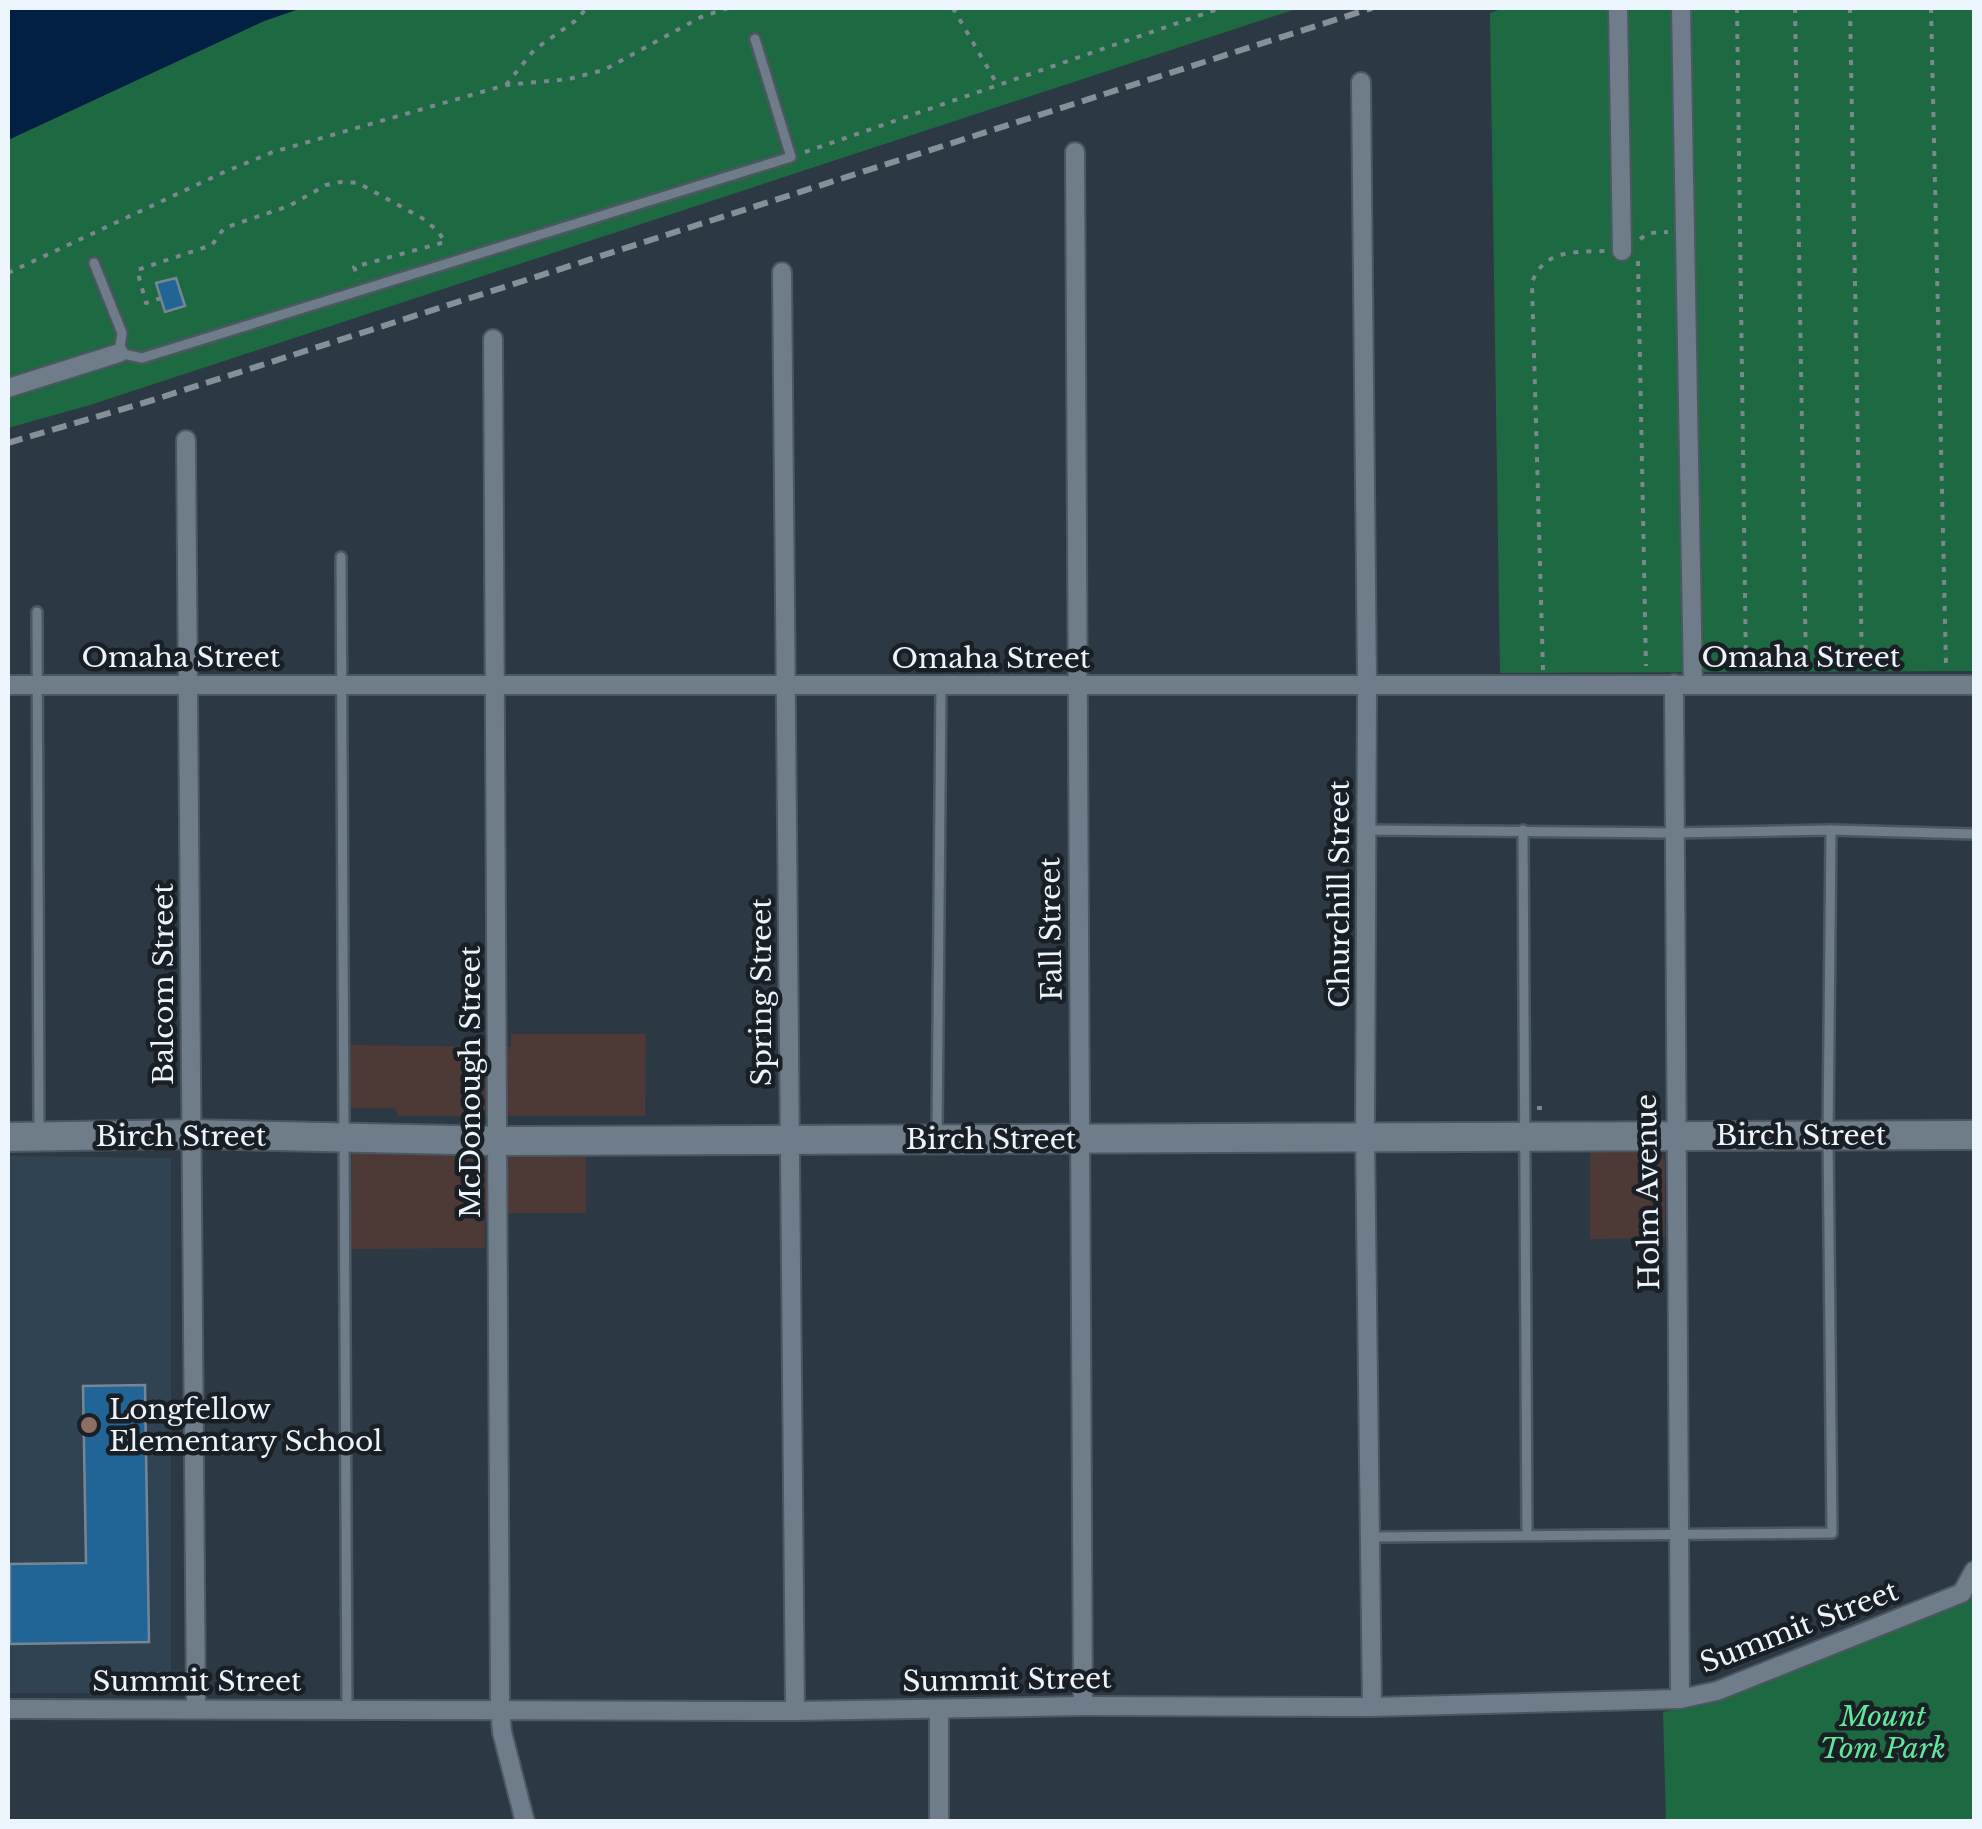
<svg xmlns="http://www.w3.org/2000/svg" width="1982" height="1829" font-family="'Libre Baskerville',serif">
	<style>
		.commercial { fill: #4d3936 }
		.built { fill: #304352 }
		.green { fill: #1d6941 }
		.water { fill: #022044 }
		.building { fill: #206595; stroke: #778693; stroke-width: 2.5 }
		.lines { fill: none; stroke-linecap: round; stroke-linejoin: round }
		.service-casing { stroke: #4b5761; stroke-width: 14 }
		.minor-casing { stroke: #4b5761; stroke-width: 22 }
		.secondary-casing { stroke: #4b5761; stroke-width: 32 }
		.path { stroke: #7c8790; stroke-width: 4; stroke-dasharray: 5 8; stroke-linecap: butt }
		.service { stroke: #6e7d89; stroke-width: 9 }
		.minor { stroke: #6e7d89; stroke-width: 18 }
		.secondary { stroke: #6e7d89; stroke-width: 28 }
		.rail { stroke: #859099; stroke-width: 6; stroke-dasharray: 15 8; stroke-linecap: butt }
		.education-dot { fill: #8d6e63; stroke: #191f24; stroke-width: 4 }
		.labels { text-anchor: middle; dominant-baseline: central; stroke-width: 9; stroke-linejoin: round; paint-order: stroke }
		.street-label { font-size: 28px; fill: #ecf4fc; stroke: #191f24 }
		.poi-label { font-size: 28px; fill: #ecf4fc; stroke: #191f24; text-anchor: start }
		.park-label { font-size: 28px; font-style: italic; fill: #61e79c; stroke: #191f24 }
	</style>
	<rect width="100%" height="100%" fill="#2c3944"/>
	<g class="commercial">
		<polygon points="511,1034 646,1034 645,1116 398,1116 395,1108 351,1108 351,1045 511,1047"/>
		<polygon points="352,1147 586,1147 586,1213 485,1213 485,1248 351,1249"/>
		<polygon points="1590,1147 1660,1150 1665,1161 1665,1238 1590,1239"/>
	</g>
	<polygon class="built" points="8,1156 171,1158 171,1693 8,1693"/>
	<g class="green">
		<polygon points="302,8 1299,8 90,405 8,428 8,140 264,21"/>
		<polygon points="1504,8 1974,8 1974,671 1500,673 1490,13"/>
		<polygon points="1974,1591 1974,1821 1666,1821 1663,1712 1728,1698 1968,1598"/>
	</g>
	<polygon class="water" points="8,8 302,8 264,21 8,140"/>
	<g class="building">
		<polygon points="176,278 185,306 165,312 156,283"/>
		<polygon points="145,1385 149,1642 10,1644 10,1564 86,1563 83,1386"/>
	</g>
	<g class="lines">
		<g class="service-casing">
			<g id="service">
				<polyline points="94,263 122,333 119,353 142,358 791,157 755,39"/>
				<polyline points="341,557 347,1709"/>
				<polyline points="37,612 39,1134"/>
				<polyline points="1367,830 1674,833 1831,830 1974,834"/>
				<polyline points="1523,830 1527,1535"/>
				<polyline points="937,1136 941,685"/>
				<polyline points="1369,1537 1832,1533 1828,1135 1831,830"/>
			</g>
		</g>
		<g class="minor-casing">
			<g id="minor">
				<polyline points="1618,8 1622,251"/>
				<polyline points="1681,8 1693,684"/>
				<polyline points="1361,82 1367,686 1365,1136 1372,1707"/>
				<polyline points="1075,152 1083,1706"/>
				<polyline points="782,272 795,1711"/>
				<polyline points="493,339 500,1709 502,1732 525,1822"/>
				<polyline points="8,388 119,353"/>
				<polyline points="186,440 196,1708"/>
				<polyline points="1674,684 1680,1699"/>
				<polyline points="8,685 1974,685"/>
				<polyline points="8,1709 795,1711 1083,1706 1372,1707 1680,1699 1717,1691 1962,1593 1974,1571"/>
				<polyline points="939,1709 939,1822"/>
			</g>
		</g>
		<g class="secondary-casing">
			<polyline id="secondary" points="8,1137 192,1134 499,1141 1974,1135"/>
		</g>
		<g class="path">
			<polyline points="953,8 997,84"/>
			<polyline points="1737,8 1746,668"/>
			<polyline points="1795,8 1806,668"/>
			<polyline points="1850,8 1862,669"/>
			<polyline points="1931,8 1946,665"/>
			<polyline points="506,85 534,50 575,21 587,8"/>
			<polyline points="805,152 1221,8"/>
			<polyline points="1640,239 1649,233 1668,232"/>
			<polyline points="1638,261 1646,666"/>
			<polyline points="8,273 222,173 273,152 506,85 569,79 604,70 701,17 728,8"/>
			<polyline points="161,298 146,303 137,270 212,245 224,228 289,206 326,185 341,182 358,183 422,218 438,231 445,242 354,267 359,279"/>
			<path d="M1543,670l-11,-387c11,-34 44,-31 74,-32"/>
			<polyline points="1537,1108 1549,1108"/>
		</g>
		<use href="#service" class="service"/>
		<use href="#minor" class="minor"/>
		<use href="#secondary" class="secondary"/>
		<polyline class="rail" points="8,443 153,400 1372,8"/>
	</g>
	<circle class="education-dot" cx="89" cy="1425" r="10"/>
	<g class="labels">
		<g class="street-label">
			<text x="181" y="657">Omaha Street</text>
			<text x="1801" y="657">Omaha Street</text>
			<text x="991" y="658">Omaha Street</text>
			<text transform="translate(1339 894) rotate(-90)">Churchill Street</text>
			<text transform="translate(1051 929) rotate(-91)">Fall Street</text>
			<text transform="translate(163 984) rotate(-90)">Balcom Street</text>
			<text transform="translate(761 992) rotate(-90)">Spring Street</text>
			<text transform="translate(470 1082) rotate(-90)">McDonough Street</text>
			<text x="1801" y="1135">Birch Street</text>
			<text x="181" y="1136">Birch Street</text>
			<text x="991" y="1139">Birch Street</text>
			<text transform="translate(1648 1192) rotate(-91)">Holm Avenue</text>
			<text transform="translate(1799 1627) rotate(-21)">Summit Street</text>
			<text transform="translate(1007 1680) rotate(-1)">Summit Street</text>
			<text x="197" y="1681">Summit Street</text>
		</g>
		<g class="poi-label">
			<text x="109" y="1409">Longfellow<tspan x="109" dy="32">Elementary School</tspan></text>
		</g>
		<g class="park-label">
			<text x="1883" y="1716">Mount<tspan x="1883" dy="32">Tom Park</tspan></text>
		</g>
	</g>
	<rect width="1982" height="1829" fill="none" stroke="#ecf4fc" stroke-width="20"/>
</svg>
